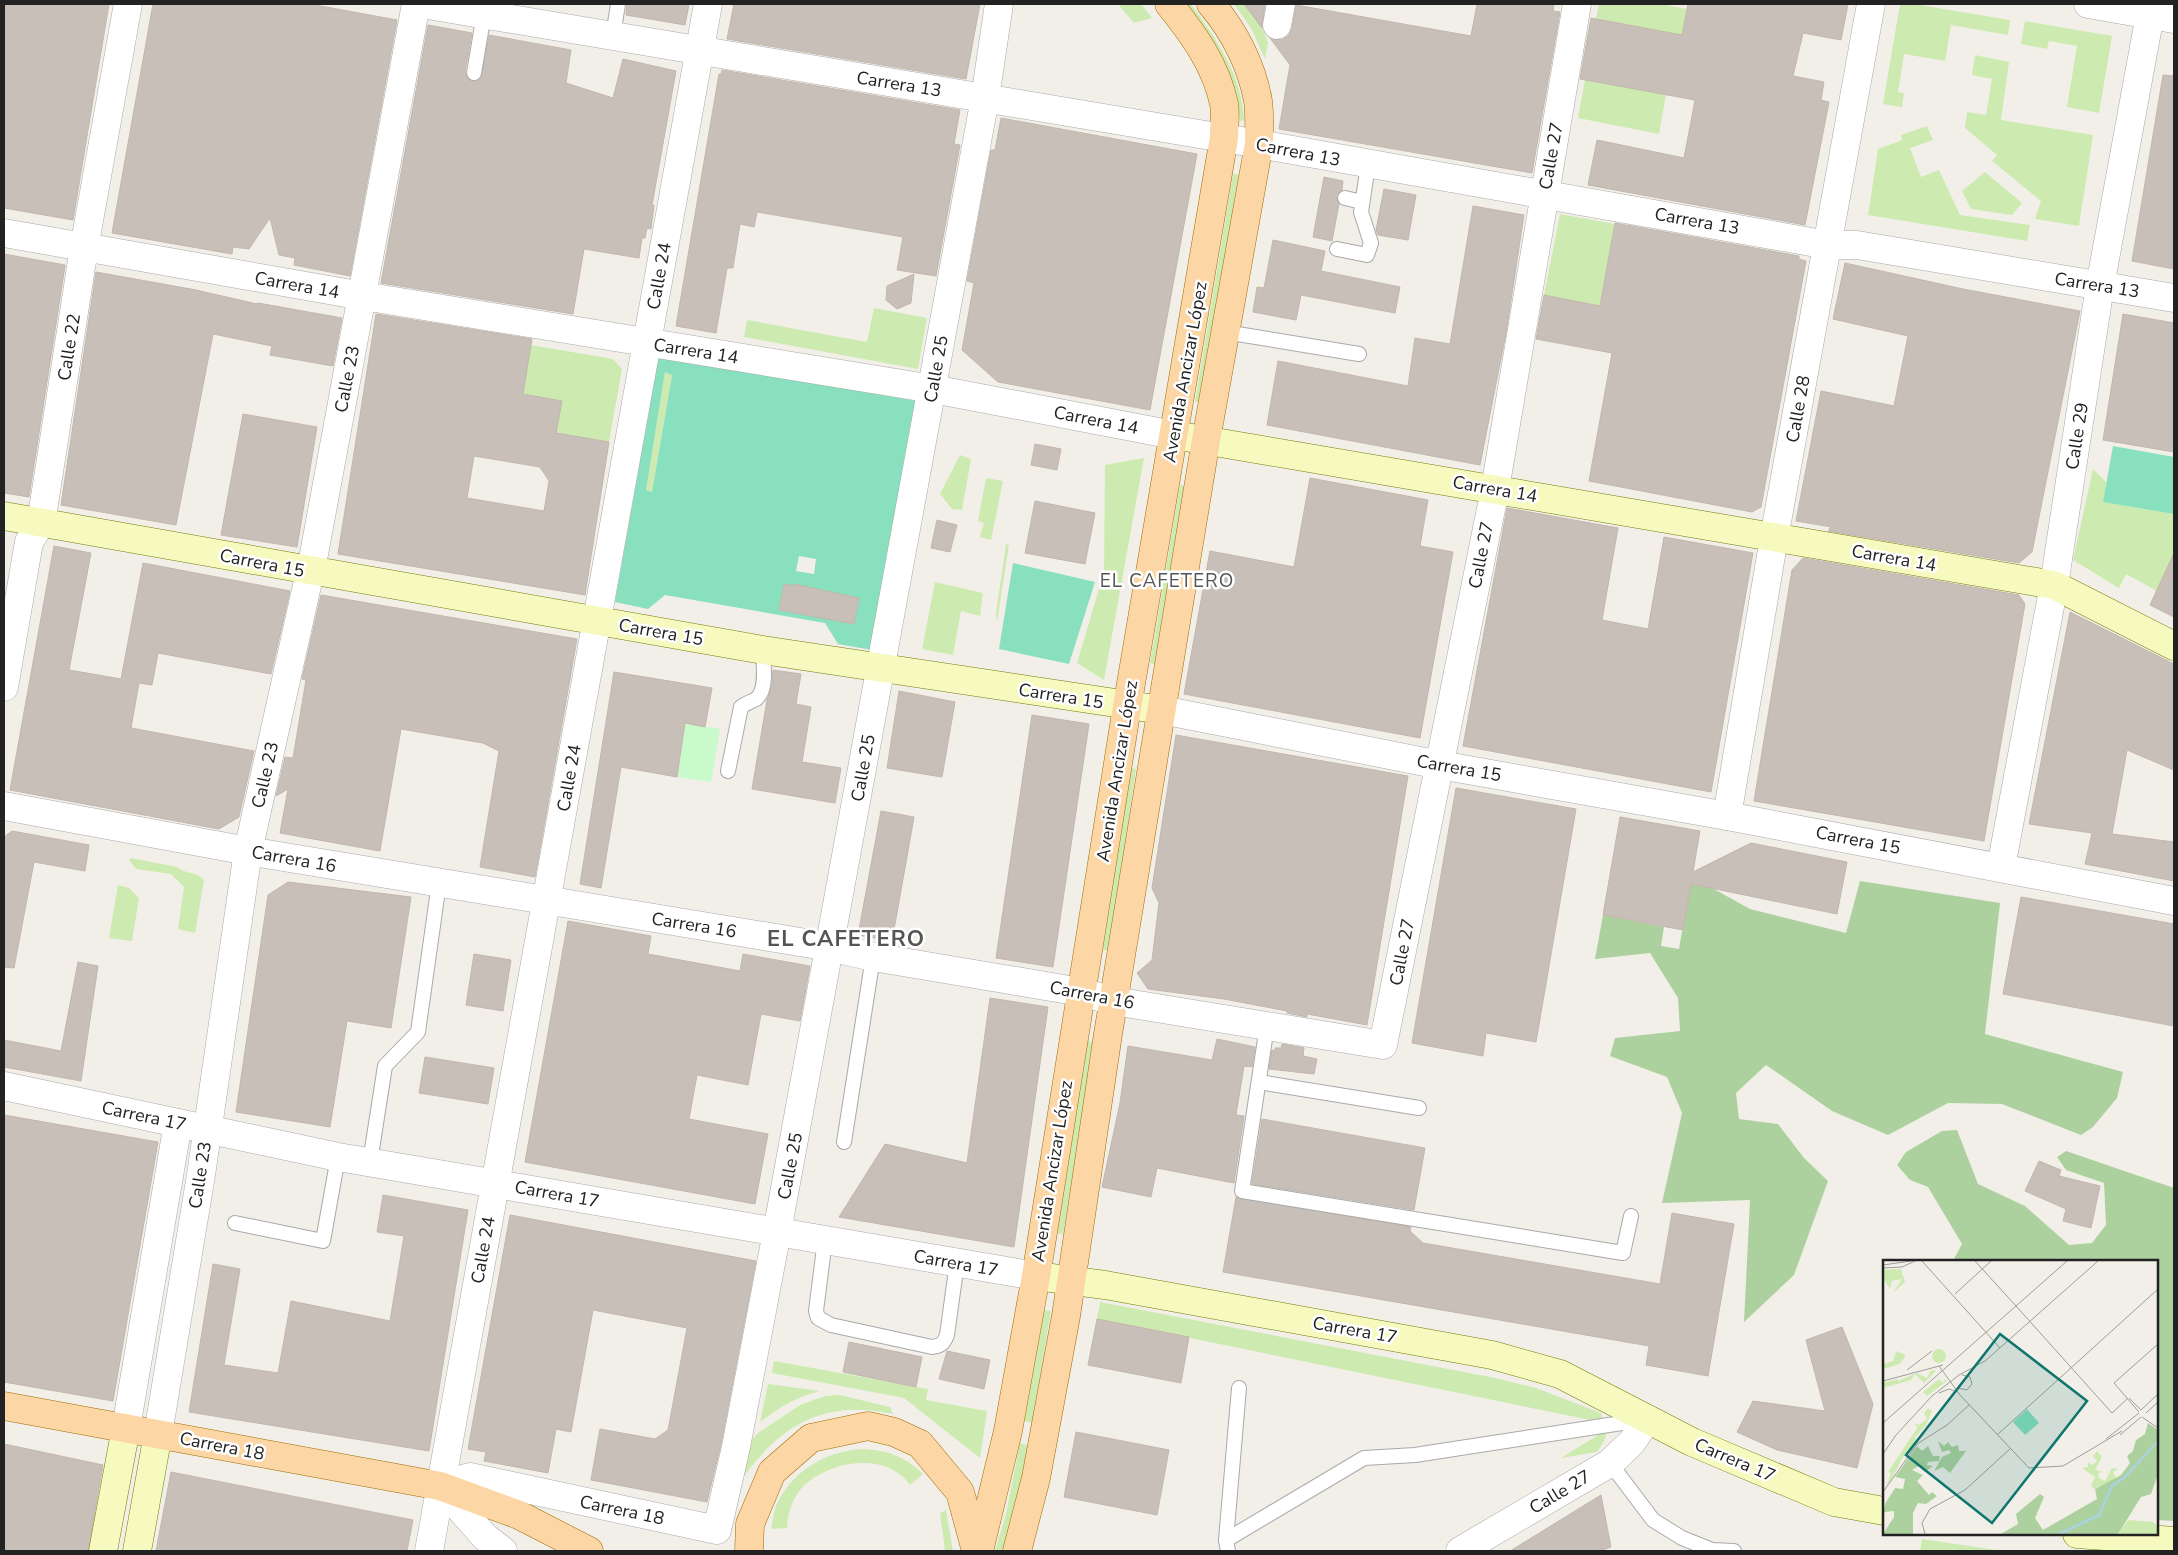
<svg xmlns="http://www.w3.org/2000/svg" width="2178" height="1555" font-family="'Nunito Sans',sans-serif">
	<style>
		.grass { fill: #cdebb0 }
		.forest { fill: #add19e }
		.park { fill: #c8facc }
		.pitch { fill: #88e0be; fill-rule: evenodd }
		.building { fill: #c7bfb8; stroke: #c4b6ab; fill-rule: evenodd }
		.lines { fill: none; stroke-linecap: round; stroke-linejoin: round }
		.lane-casing { stroke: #a9a9a9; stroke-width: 16 }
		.street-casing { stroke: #a9a9a9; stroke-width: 29 }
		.secondary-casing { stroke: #707d05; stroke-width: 29 }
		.primary-casing { stroke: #a06b00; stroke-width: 29 }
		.lane { stroke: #fff; stroke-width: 14 }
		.street { stroke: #fff; stroke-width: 28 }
		.secondary { stroke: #f7fabf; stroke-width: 28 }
		.primary { stroke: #fcd6a4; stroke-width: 28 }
		.labels { text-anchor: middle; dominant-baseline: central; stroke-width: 5; stroke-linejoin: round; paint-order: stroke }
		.street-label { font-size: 18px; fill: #222; stroke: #fff }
		.neighbourhood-label { font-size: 19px; letter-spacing: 1px; fill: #555; stroke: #fff }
		.district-label { font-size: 22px; font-weight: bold; letter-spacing: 1px; fill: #555; stroke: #fff }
		.inset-river { fill: none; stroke: #aad3df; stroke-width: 2.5 }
		.inset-road { fill: none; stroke: #9f9d99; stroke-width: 1 }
		.view { fill: #0f766e; fill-opacity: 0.15; stroke: #0f766e; stroke-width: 2.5 }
		.inset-edge { fill: none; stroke: #222; stroke-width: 2.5 }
	</style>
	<rect width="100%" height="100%" fill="#f2efe9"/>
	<g class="grass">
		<polygon points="1118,4 1141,4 1152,18 1134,23"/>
		<path d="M1187,4h4c26,36 51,71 53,116l-4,1c-4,-48 -26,-79 -53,-117z"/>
		<polygon points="1234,4 1244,4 1263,29 1268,43 1265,59 1251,28"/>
		<polygon points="1599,4 1661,4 1687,9 1682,35 1596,19"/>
		<polygon points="1900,4 1914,4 2010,20 2008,35 1951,25 1945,61 1904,54 1898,92 1904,93 1902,107 1883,104"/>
		<polygon points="2025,21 2112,36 2099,113 2067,107 2077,46 2049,41 2047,49 2021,44"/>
		<polygon points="1975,55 2009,62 2001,120 2093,135 2079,226 2035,219 2041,201 1992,161 1997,155 1965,128 1967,112 1986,115 1992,79 1972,75"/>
		<polygon points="1585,80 1666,95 1659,134 1578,118"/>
		<polygon points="1927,126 1933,140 1910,148 1921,177 1939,170 1960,215 2030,225 2027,241 1868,215 1878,149 1902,140 1901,135"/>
		<polygon points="1985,172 2022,203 2012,215 1971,209 1962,191"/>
		<polygon points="1233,174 1239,175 1201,402 1195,402"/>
		<polygon points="1560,214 1615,224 1600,306 1544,295"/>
		<polygon points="874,308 927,318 918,369 744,337 747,320 867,342"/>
		<polygon points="531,345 613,359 622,369 609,442 556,433 562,401 523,394"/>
		<polygon points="665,372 672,374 652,492 646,490"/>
		<polygon points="960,455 971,459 962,510 952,509 940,494"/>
		<polygon points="1144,458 1104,680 1077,663 1104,572 1105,465"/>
		<polygon points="2093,469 2106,482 2104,502 2174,514 2174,553 2157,591 2126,574 2119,588 2073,560"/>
		<polygon points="986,478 1003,481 991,540 980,537 984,523 978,521"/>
		<polygon points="1180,485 1186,486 1156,664 1150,663"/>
		<polygon points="1006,544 1009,545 997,622 996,613"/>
		<polygon points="935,582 983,593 980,616 961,611 953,655 922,649"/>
		<polygon points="1130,768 1136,769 1109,951 1103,950"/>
		<path d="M131,858l46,9c9,8 18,3 27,13l-9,53 -17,-4 6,-42 -13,-13 -35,-5 -7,-9z"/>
		<polygon points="118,885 129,888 139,898 132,941 109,938"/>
		<polygon points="1088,1041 1095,1042 1063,1234 1056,1233"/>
		<path d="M1100,1302l395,76 41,10 65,25c7,21 8,21 -4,39l-36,6 37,-23 -3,-14 -498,-102z"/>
		<polygon points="1043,1310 1051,1311 1032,1423 1024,1421"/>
		<polygon points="774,1361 928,1389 926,1400 987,1411 980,1458 904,1398 772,1373"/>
		<path d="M768,1384l52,7c-25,7 -39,15 -60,31z"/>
		<path d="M840,1395l50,12 3,7c-68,-15 -112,10 -151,65l8,-37 8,-9 42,-28 25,-9z"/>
		<polygon points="1020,1443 1029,1446 1014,1516 1005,1551 995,1551 1006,1514"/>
		<path d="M863,1449c24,1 43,8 60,25l-13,11c-24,-35 -84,-24 -109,4 -10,12 -13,24 -14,39l-16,1c2,-7 2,-16 5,-23 16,-35 49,-55 87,-57z"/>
		<polygon points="946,1510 953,1551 945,1551 940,1513"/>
		<polygon points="1922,1539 2003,1551 1920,1551"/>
	</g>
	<g class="forest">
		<polygon points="1691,880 1703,883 1750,909 1846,933 1860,881 2000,903 1985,1034 2123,1072 2117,1098 2093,1127 2081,1135 2002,1104 1948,1103 1888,1135 1832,1111 1766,1065 1736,1093 1739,1119 1778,1124 1804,1158 1828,1181 1794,1275 1744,1322 1750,1200 1662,1203 1682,1113 1667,1077 1610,1056 1615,1038 1680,1031 1678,998 1650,953 1595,959 1603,915 1664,927 1661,946 1679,949"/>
		<polygon points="1957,1130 1978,1184 2025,1206 2069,1245 2092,1243 2106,1225 2104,1183 2066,1170 2057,1157 2066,1151 2174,1188 2174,1521 2157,1520 2157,1261 1953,1261 1962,1244 1928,1187 1910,1180 1897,1165 1906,1152 1942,1131"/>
	</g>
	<polygon class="park" points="685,723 720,729 711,782 677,777"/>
	<g class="pitch">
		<path d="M659,354l257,47 -44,249 -34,-6 -13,-21 -160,-28 -17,14 -33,-7zM665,372l7,3 -20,117 -6,-2zM799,556l17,3 -2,15 -18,-3zM784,584l75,14 -5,26 -75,-14z"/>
		<polygon points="2113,446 2174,457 2174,514 2103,502"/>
		<polygon points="1013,563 1095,582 1069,664 999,649"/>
	</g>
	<g class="building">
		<polygon points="4,4 109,4 73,220 4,208"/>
		<polygon points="153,4 310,4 397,20 350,276 294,265 295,258 279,255 270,218 249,249 233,247 232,254 112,233"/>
		<polygon points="627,4 689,4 685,25 626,15"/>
		<polygon points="734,4 980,4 966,79 727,39"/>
		<polygon points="1244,4 1265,4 1262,28"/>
		<polygon points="1477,4 1554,4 1553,11 1560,12 1532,173 1279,129 1290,65 1270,38 1282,40 1289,35 1292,28 1296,5 1471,36"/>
		<polygon points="1688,4 1848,4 1841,40 1803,33 1793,76 1824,82 1821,100 1829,102 1805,225 1588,185 1597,140 1684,158 1695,100 1580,79 1591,18 1682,35"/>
		<polygon points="428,25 472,33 465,72 468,79 472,81 477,81 482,75 489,35 571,50 566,83 613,98 623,59 676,71 652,205 654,205 651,229 647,228 645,238 642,238 639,258 584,249 573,314 381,283"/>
		<polygon points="722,70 960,110 954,144 960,145 936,276 897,270 903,237 757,212 754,227 740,224 733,268 727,268 716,333 676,326 719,74 721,74"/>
		<polygon points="2163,75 2174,76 2174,269 2132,261"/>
		<polygon points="1001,118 1197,154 1150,410 998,382 962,350 974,283 967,281 991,150 995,150"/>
		<polygon points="1324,177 1343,181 1342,190 1336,196 1339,204 1332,241 1313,237"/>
		<polygon points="1384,189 1416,195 1408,240 1378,235 1376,230"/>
		<polygon points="1473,206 1524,215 1506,333 1480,465 1267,425 1278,361 1408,386 1415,338 1450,344"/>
		<polygon points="1615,223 1799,256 1799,259 1806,261 1761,507 1752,512 1589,481 1612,353 1536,339 1544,295 1600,306"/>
		<polygon points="1273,240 1325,251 1321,271 1400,287 1395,313 1301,295 1296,320 1253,312 1257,287 1264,288"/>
		<polygon points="4,254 65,265 65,266 29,497 4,493"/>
		<polygon points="1845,263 1963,289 2080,311 2032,552 2019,563 1828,531 1831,527 1796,521 1821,391 1894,406 1908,336 1833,319"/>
		<polygon points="96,272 196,290 257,304 258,303 342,318 333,366 270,355 272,346 213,334 176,525 61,505"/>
		<polygon points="914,274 911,303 897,309 886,300 887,286"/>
		<path d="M376,314l156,25 -9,55 39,7 -6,32 53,9 -24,153 -247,-41zM474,456l66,11 9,14 -5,30 -77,-13z"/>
		<polygon points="2123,314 2174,323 2174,452 2103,440"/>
		<polygon points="243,414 317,427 297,547 221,535"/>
		<polygon points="1035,444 1061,449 1057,470 1031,465"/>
		<polygon points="1310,478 1428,500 1420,546 1453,552 1420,738 1184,694 1210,551 1294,567"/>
		<polygon points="1035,501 1095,513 1085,564 1025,553"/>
		<polygon points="1507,508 1618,528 1602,620 1648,629 1664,537 1753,553 1711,792 1463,746"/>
		<polygon points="937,520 957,525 950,552 931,548"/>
		<polygon points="54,546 91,553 69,670 121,679 143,563 290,591 271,674 158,653 152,685 139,683 131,728 254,751 239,817 219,829 10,790"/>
		<polygon points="2174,553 2174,617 2150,605"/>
		<polygon points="1803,558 2019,595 2025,604 1984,841 1754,801 1792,570"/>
		<polygon points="784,584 794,586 794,584 859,598 854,624 779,610"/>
		<polygon points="321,595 577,639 535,877 480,867 499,751 483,743 401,729 380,851 280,833 288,789 276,796 285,757 293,758 306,680 302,679"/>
		<polygon points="2070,612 2174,664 2174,770 2127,750 2112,834 2174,842 2174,881 2085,864 2092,833 2029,824"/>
		<polygon points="773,670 801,674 796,704 811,707 802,762 841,768 835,803 752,789 767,700 772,685"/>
		<polygon points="614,672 712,688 705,727 685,723 677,777 621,767 601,888 580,884"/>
		<polygon points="899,691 955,702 942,777 887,768"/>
		<polygon points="1032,715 1089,724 1053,967 996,958"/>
		<polygon points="1176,735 1408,776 1367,1025 1307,1014 1307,1017 1287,1013 1287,1011 1224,999 1148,989 1137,973 1152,960 1159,903 1152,888"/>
		<polygon points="1456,788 1576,809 1536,1042 1486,1033 1483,1056 1412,1043"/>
		<polygon points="881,811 914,817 892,941 858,935"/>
		<polygon points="1620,817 1700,831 1693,872 1751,843 1847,862 1837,914 1691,884 1683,930 1603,915"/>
		<polygon points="12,831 89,845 85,871 34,862 14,968 4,967 4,837"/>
		<polygon points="288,882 411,897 391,1028 347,1021 330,1127 236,1112 268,895"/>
		<polygon points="2021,897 2174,924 2174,1026 2003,994"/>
		<polygon points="568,921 651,936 648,954 740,971 743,954 810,966 800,1021 761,1014 748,1085 697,1075 689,1119 768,1134 755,1204 525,1162"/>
		<polygon points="474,954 511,960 503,1011 466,1005"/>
		<polygon points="78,962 98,966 81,1081 4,1067 4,1040 61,1051"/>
		<polygon points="990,998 1048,1007 1014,1247 839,1217 885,1144 967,1163"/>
		<polygon points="1217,1039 1255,1047 1252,1067 1244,1066 1236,1115 1244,1116 1234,1183 1157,1168 1151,1197 1102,1187 1120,1103 1128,1046 1212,1060"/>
		<polygon points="1282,1044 1304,1048 1303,1056 1317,1059 1314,1074 1269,1069 1272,1050 1275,1051 1275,1048 1281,1048"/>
		<polygon points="425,1057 494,1068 488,1104 419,1093"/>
		<polygon points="4,1115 158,1142 113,1401 4,1382"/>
		<polygon points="1262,1119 1425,1148 1414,1210 1252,1184"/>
		<polygon points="2039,1161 2061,1170 2059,1176 2100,1186 2091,1228 2063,1221 2066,1209 2025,1191"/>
		<polygon points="383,1195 468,1210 429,1451 189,1412 213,1264 240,1269 224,1365 278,1373 291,1301 390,1321 404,1236 377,1232"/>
		<polygon points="1236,1197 1411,1227 1410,1231 1423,1243 1660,1284 1672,1213 1734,1224 1708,1376 1646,1365 1649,1346 1223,1272"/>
		<polygon points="510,1215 756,1261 721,1444 707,1502 591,1480 600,1429 655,1439 668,1430 687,1328 593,1310 571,1432 556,1429 548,1473 484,1461 486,1452 468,1449"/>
		<polygon points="1097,1319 1189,1337 1181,1383 1088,1365"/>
		<polygon points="1842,1327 1873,1404 1857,1468 1777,1450 1737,1432 1753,1401 1825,1411 1806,1340"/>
		<polygon points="849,1342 922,1357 916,1387 843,1372"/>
		<polygon points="947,1351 990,1360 984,1389 939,1379"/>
		<polygon points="1076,1432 1169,1450 1157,1515 1064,1497"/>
		<polygon points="4,1444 103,1465 88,1551 4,1551"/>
		<polygon points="171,1472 413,1520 407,1551 156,1551"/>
		<polygon points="1601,1495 1611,1547 1600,1551 1510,1551"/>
	</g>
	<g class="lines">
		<g class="lane-casing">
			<g id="lane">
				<polyline points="613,36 618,4"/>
				<polyline points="474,73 484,14"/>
				<polyline points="1345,198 1362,202"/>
				<polyline points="1337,249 1367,255 1371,243 1361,212 1368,165"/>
				<polyline points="1225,332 1359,354"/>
				<path d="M728,771l13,-64c5,-4 10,-5 15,-8 12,-9 7,-36 7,-49"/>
				<polyline points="1267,1026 1242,1191 1623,1253 1631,1216"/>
				<polyline points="1259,1082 1419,1108"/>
				<polyline points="844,1142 873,957"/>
				<polyline points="370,1162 385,1066 418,1032 439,883"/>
				<polyline points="235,1223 323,1241 338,1157"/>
				<path d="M825,1240l-9,71 2,7 13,7 101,22c9,-1 12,-4 15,-12l10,-72"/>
				<polyline points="1610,1463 1653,1520 1682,1538 1712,1550 1734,1551"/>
				<polyline points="1226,1540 1364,1458 1415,1455 1641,1420"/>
				<polyline points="1228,1551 1226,1540 1239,1388"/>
			</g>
		</g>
		<g class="street-casing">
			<g id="street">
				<polyline points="422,4 1259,144 1828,245 1857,245 2174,298"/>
				<polyline points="2088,4 2174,19"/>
				<polyline points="1277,25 1281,4"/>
				<polyline points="4,233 363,296 933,389 1174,435"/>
				<polyline points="4,687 29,542 41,523 84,248 128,4"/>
				<polyline points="1162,710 1440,765 1727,816 2174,901"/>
				<polyline points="4,806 248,851 830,947 873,957 1081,992 1114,1001 1383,1045 1495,489 1577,4"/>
				<polyline points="1727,816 1774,538 1871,4"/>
				<polyline points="2001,867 2054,585 2100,286 2152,4"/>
				<polyline points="4,1086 338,1157 1036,1276"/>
				<polyline points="126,1428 178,1123"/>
				<polyline points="158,1434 201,1175 248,851 314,554 416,4"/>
				<polyline points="440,1486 470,1477 717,1530 736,1447 777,1232 985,98 999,4"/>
				<polyline points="440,1486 485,1537 503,1551"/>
				<polyline points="429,1551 708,4"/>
				<polyline points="1460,1551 1610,1463 1632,1442 1647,1419"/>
			</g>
		</g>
		<g class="secondary-casing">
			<g id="secondary">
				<polyline points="1174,435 2054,585 2174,646"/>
				<polyline points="4,516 763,650 1162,710"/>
				<polyline points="1036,1276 1105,1285 1492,1355 1560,1374 1692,1442 1834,1502 1884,1511"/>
				<polyline points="2077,1534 2174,1541"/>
				<polyline points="103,1551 126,1428"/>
				<polyline points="137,1551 158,1434"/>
			</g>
		</g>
		<g class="primary-casing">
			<g id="primary">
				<polyline points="4,1406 440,1486 519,1515 589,1551"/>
				<polyline points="749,1551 750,1524 772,1472 811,1438 868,1426 894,1432 920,1444 960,1492 976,1551"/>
				<path d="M979,1551l29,-120 28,-155 91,-569 97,-569c0,-11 2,-24 0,-34 -8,-39 -31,-70 -55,-100"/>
				<path d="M1017,1551l19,-73 30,-162 42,-282 98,-594 53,-296c0,-14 1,-29 -1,-43 -6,-35 -24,-70 -47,-97"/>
			</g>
		</g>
		<use href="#lane" class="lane"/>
		<use href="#street" class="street"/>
		<use href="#secondary" class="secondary"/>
		<use href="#primary" class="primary"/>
	</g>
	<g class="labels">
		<g class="street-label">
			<text transform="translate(899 84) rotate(9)">Carrera 13</text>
			<text transform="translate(1298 152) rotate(11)">Carrera 13</text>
			<text transform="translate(1551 156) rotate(-80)">Calle 27</text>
			<text transform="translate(1697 221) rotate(10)">Carrera 13</text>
			<text transform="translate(659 276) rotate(-80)">Calle 24</text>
			<text transform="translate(297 285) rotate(10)">Carrera 14</text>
			<text transform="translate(2097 285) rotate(9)">Carrera 13</text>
			<text transform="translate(69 347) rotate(-81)">Calle 22</text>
			<text transform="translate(696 351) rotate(9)">Carrera 14</text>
			<text transform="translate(936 369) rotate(-80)">Calle 25</text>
			<text transform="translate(1185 372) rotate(-80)">Avenida Ancizar López</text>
			<text transform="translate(347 379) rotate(-79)">Calle 23</text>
			<text transform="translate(1798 409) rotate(-80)">Calle 28</text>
			<text transform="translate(1096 420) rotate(11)">Carrera 14</text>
			<text transform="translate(2077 436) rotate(-81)">Calle 29</text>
			<text transform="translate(1495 489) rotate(10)">Carrera 14</text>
			<text transform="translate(1481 555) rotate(-79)">Calle 27</text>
			<text transform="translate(1894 558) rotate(10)">Carrera 14</text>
			<text transform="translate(262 563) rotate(11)">Carrera 15</text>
			<text transform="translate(661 632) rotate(10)">Carrera 15</text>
			<text transform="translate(1061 696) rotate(9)">Carrera 15</text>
			<text transform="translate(863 768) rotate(-80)">Calle 25</text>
			<text transform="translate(1459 768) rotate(10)">Carrera 15</text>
			<text transform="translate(1117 771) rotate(-81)">Avenida Ancizar López</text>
			<text transform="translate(265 775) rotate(-77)">Calle 23</text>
			<text transform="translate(569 778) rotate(-80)">Calle 24</text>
			<text transform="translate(1858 840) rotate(11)">Carrera 15</text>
			<text transform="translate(294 859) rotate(10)">Carrera 16</text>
			<text transform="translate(694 925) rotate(9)">Carrera 16</text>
			<text transform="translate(1402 952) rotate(-79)">Calle 27</text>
			<text transform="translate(1092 995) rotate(11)">Carrera 16</text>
			<text transform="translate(144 1116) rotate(12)">Carrera 17</text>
			<text transform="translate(790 1166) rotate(-79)">Calle 25</text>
			<text transform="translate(1052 1171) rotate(-81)">Avenida Ancizar López</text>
			<text transform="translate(200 1175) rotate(-81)">Calle 23</text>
			<text transform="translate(557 1194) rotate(10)">Carrera 17</text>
			<text transform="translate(483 1250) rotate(-80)">Calle 24</text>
			<text transform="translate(956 1263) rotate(10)">Carrera 17</text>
			<text transform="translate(1355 1330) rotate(10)">Carrera 17</text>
			<text transform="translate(222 1446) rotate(11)">Carrera 18</text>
			<text transform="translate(1735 1460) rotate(23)">Carrera 17</text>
			<text transform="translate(1560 1492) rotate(-31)">Calle 27</text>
			<text transform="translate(622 1510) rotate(12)">Carrera 18</text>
		</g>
		<g class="neighbourhood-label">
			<text x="1167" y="581">EL CAFETERO</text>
		</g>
		<g class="district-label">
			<text x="846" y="939">EL CAFETERO</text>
		</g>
	</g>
	<g transform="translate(1883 1260)">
		<rect width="275" height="275" fill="#f2efe9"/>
		<path d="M18,9l4,13 -12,11 9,-14 -10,2 -2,8 -7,-11v-8zM49 96a7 7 0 1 1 14 0a7 7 0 1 1-14 0ZM13,91l10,4 -6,9 -17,5v-5l10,-3zM53,110l-2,3 -10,10 -9,-9 -4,6 -28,8v-5l14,-4 1,2 19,-8 10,5 3,-7zM56,119l4,4 2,-4 2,2 -20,15 -4,-4zM45,148l4,3 -6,14 -11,13 3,3 -15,16 -12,23 -5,6 5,-13 -3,-1 30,-45 -5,-4 6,2 8,-6 -3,-6zM214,191l5,6 -7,13 9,2 -6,1 1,5 6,3 7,-13 6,1 -5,3 3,6 -22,11 -3,-4 4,-8 -13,-9 6,-1v-5l4,3 5,-4 -4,-5zM245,260l25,2 5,5v7h-40z" fill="#cdebb0"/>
		<path d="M265,163l10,7v44l-7,20 -10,3 -23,37h-117l17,-10 -2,-10 24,-20 4,3 -9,21 8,12 54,-31 -2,-10 26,-14 9,-12 -3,-7 6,-5 3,-11 9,-6zM55,181l6,5 4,-4 4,5 6,-2 1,6h7l-16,22 -7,-6 -9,4 8,-14 9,-4 -2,-3 -7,2zM34,186l5,5 6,-5 5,10h7l-1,5 -11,1 -1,3 6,1 -8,6 -6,-6 -7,4 11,5 -6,6 12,14 3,-3 5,4 -11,8 -8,-1 -5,10v21h-30l11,-17v-6l-9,1 -2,3 2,-11 10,-16 8,1 2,-10 -10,-2z" fill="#add19e"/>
		<path d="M144,149l12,14 -14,12 -12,-13z" fill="#88e0be"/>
		<path class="inset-river" d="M176,274l40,-19 13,-29 13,-9 33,-36"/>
		<path class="inset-road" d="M39,1l78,87M92,1l41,45M0,5l28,-4M0,8l19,-1 13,-6M72,34l36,-33M133,46l96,107 16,-15M56,106l21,29 69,73 34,-2 59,-35M24,110l25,-19M0,121l60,-16M75,128l9,2 5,-6 -2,-7 -8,-2M56,133l10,-4 8,3M246,138l12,12M258,150l17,-16M256,152l-25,-29 44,-39M263,153l12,-11M259,157l16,11M0,163l184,-162M114,175l161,-146M237,175l21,-18M223,179l33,-26M0,194l13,-19 36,-39 27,-21 26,-14 113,-100M0,232l34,-48 30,-19 22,-20M42,274l-3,-11 8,-14 35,-19 46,-42"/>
		<path class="view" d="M117,74l87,67 -95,122 -86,-68z"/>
		<rect width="275" height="275" class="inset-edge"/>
	</g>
	<rect width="2178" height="1555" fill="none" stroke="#222222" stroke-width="10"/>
</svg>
